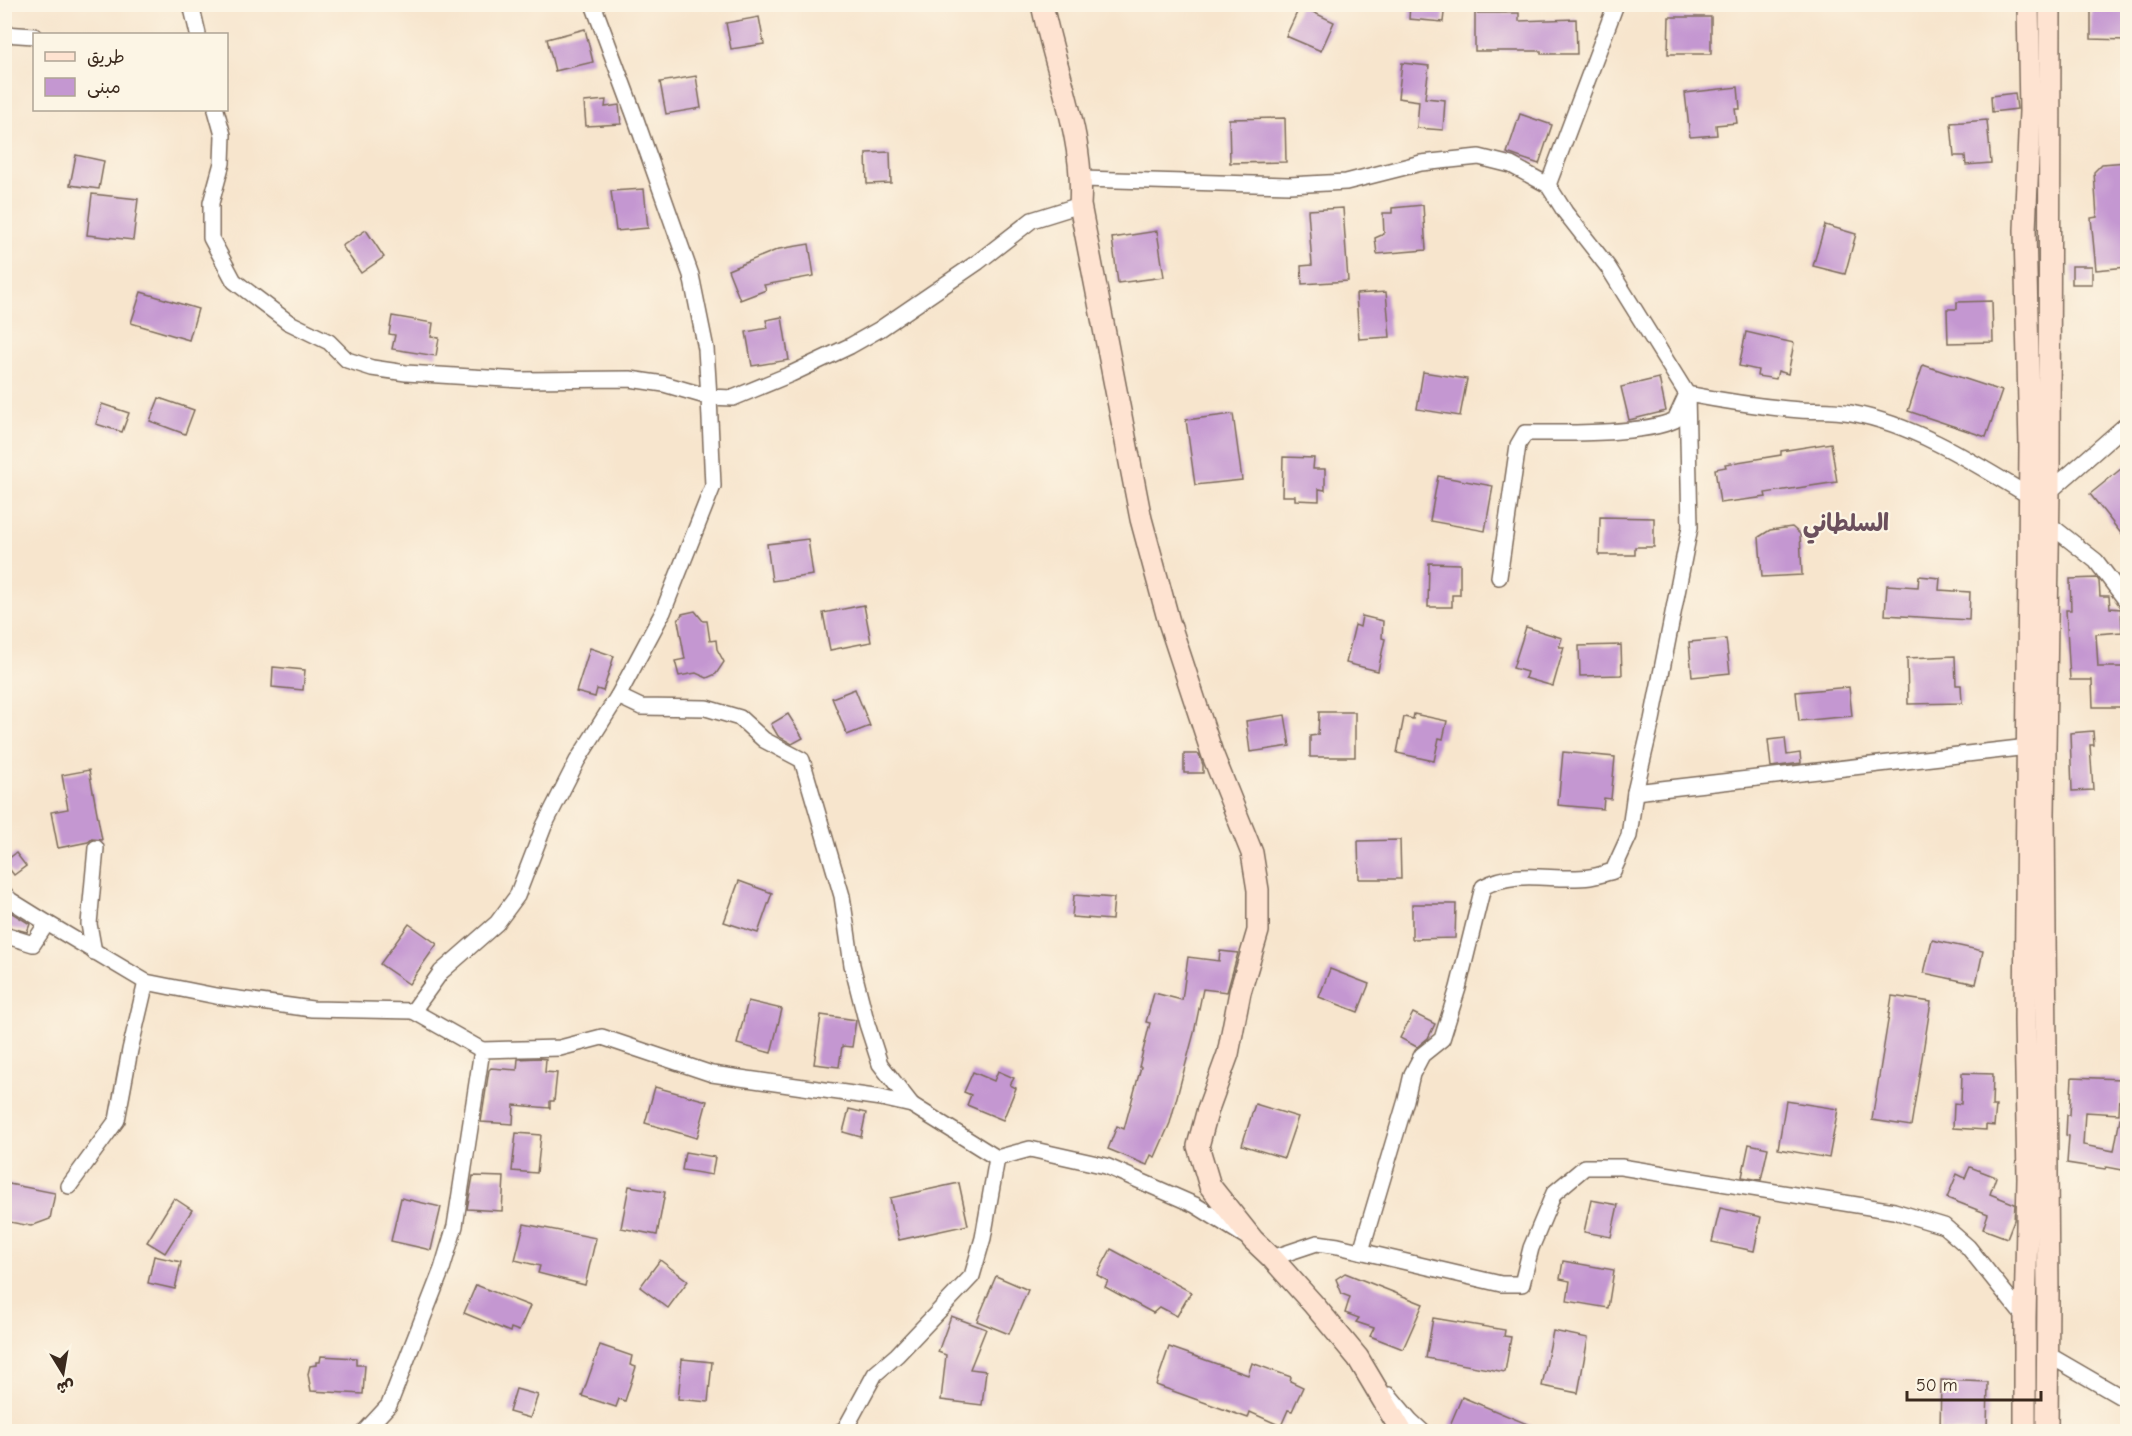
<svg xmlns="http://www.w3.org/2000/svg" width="2132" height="1436" font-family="'Comic Neue','Playpen Sans Arabic',sans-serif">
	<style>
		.building { fill: #c497d1 }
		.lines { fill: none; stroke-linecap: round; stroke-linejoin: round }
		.street-casing { stroke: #7d6b5b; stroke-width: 18 }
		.secondary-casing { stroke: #7d6b5b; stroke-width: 24 }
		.street { stroke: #fff; stroke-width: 15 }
		.secondary { stroke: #fee3d1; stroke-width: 21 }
		.labels { text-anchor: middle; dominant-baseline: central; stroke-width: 4.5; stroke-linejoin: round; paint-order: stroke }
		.district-label { font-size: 24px; font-weight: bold; fill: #6b505d; stroke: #fcf5e5 }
	</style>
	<rect width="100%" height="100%" fill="#fcf5e5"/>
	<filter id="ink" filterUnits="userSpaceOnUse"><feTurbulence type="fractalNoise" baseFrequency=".0167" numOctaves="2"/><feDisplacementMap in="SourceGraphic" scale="12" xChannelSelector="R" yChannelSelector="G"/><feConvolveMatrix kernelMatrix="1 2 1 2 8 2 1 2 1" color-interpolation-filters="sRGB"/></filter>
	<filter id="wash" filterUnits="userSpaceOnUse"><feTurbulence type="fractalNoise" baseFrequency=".008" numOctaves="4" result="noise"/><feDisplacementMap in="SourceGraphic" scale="24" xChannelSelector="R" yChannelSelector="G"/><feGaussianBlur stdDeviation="1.35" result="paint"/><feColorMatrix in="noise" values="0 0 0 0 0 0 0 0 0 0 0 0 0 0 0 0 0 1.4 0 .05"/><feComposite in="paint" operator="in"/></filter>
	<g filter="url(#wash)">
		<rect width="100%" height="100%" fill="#f7e5cd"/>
		<g id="blocks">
			<g class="building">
				<polygon points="1410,4 1445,4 1443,22 1409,19"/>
				<polygon points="2091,4 2127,4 2127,40 2091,39"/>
				<polygon points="1300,6 1334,22 1321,51 1286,36"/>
				<polygon points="1475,13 1519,13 1519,21 1576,19 1577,54 1541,54 1541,51 1475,51"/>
				<polygon points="759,17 764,44 731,49 726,23"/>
				<polygon points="1669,17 1711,17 1711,54 1668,54"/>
				<polygon points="585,29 593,62 555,71 547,39"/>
				<polygon points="1402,63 1429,66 1425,98 1445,100 1443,130 1417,128 1419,101 1398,98"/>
				<polygon points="696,76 701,108 666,114 660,82"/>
				<polygon points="1738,87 1740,109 1735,109 1737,123 1716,125 1717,135 1690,137 1685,93"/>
				<polygon points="2015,93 2017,109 1992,112 1991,96"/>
				<polygon points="606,100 605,107 619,105 621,124 586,126 584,102"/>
				<polygon points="1520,114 1552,125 1539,164 1507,153"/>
				<polygon points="1285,118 1286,162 1230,163 1229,119"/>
				<polygon points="1987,120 1991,163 1966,165 1965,156 1954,156 1951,123"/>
				<polygon points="890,152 891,183 867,184 866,153"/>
				<polygon points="76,155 104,161 99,189 70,185"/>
				<polygon points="2127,162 2127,267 2096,270 2091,218 2097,217 2094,172 2102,164"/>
				<polygon points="644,189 648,228 616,231 611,191"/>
				<polygon points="92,194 138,199 133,240 87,235"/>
				<polygon points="1423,205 1426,250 1377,254 1375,238 1384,234 1383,213 1392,213 1392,208"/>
				<polygon points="1343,208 1348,281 1302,284 1301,266 1312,265 1308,210"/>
				<polygon points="1825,225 1856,234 1845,274 1813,266"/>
				<polygon points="366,230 384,257 361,273 342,246"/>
				<polygon points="1157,231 1164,277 1118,283 1112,238"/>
				<polygon points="809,244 814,276 764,285 766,290 740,300 728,270 779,249"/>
				<rect x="2072" y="266" width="20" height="18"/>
				<polygon points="141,292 198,309 189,340 131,323"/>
				<polygon points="1386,292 1390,337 1359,339 1356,294"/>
				<polygon points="1992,301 1993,342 1948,343 1947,309 1957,309 1957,302"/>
				<polygon points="392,316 433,323 431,337 439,338 436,356 392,349 395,335 389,334"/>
				<polygon points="782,317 789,360 752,366 746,332 768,328 766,320"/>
				<polygon points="1746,332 1794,343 1788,374 1778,371 1776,379 1757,376 1758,370 1739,366"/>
				<polygon points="1923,365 2002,391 1986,437 1908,411"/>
				<polygon points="1423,372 1467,379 1460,416 1417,409"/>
				<polygon points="1659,378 1666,411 1629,420 1621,387"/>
				<polygon points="159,398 194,410 185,434 150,421"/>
				<polygon points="102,404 129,413 122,432 96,424"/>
				<polygon points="1233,414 1242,480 1195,485 1186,420"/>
				<polygon points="1831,443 1837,482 1765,493 1766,497 1720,503 1715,469 1726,467 1725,464 1781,455 1781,451"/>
				<polygon points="1283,457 1314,458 1313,469 1325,469 1325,490 1319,489 1319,501 1295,500 1295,496 1282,496"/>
				<polygon points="2127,464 2127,541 2090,494"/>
				<polygon points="1438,476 1493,486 1485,531 1430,521"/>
				<polygon points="1600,517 1654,518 1654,547 1635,547 1635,555 1599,555"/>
				<polygon points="1792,527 1800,534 1802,575 1762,577 1759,537 1770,530"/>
				<polygon points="808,539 813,575 772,581 767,544"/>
				<polygon points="1429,563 1460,564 1460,595 1452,595 1452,607 1428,607"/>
				<polygon points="1919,576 1940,578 1939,590 1970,592 1969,620 1885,615 1887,585 1918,587"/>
				<polygon points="2097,578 2099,581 2100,596 2109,596 2110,608 2121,609 2122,632 2096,634 2098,667 2127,667 2127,707 2093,707 2092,680 2070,680 2066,610 2071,610 2070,579"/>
				<polygon points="864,605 871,642 830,650 823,613"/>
				<polygon points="695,611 703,621 707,621 710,641 716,640 717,649 724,662 716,674 707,678 696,673 679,676 675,661 685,659 678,621 682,614"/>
				<polygon points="1362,616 1383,621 1382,638 1385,639 1378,671 1346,663 1355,625 1360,627"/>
				<polygon points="1526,627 1562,638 1559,647 1564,647 1553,686 1525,678 1527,672 1513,668"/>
				<polygon points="1726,639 1730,673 1692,677 1689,642"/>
				<polygon points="1621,645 1622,675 1580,676 1579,646"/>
				<polygon points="590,648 614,656 603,691 597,689 595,697 576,692"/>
				<polygon points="1955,656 1956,685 1961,685 1962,703 1908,704 1907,658"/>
				<polygon points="273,667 305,670 303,690 272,687"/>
				<polygon points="1849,687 1852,716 1799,721 1796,692"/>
				<polygon points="855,689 870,726 847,735 832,698"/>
				<polygon points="1319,712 1355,712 1355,757 1310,757 1310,736 1318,735"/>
				<polygon points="788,714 803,738 792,744 778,736 771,724"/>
				<polygon points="1414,714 1447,721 1443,739 1439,738 1434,761 1397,753 1404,717 1413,719"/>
				<polygon points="1285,715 1290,746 1250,752 1246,721"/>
				<polygon points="2093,731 2094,745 2090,745 2093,790 2072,791 2070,733"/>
				<polygon points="1785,738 1787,755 1800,753 1801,763 1771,767 1768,740"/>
				<polygon points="1563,752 1615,757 1611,799 1604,798 1603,809 1558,805"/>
				<polygon points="1184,754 1199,754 1203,765 1203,773 1184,773"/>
				<polygon points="89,770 102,840 92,839 88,842 58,848 51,812 68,809 62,775"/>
				<polygon points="1400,840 1401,879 1359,879 1358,841"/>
				<polygon points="16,853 26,866 14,875 4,862"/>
				<polygon points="739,881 772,893 758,933 724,922"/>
				<polygon points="1074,895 1114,898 1112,920 1072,917"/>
				<polygon points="1412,904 1456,904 1455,938 1412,939"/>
				<polygon points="4,908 30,924 27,932 4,926"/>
				<polygon points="409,924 437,944 409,984 380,964"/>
				<polygon points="1932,940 1983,951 1976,984 1924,973"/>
				<polygon points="1220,951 1238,953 1227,992 1203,989 1194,1033 1170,1123 1155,1157 1151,1155 1147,1165 1108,1149 1117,1126 1124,1129 1141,1067 1139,1067 1150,1023 1146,1022 1154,993 1182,1000 1188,957 1219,961"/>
				<polygon points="1330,969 1369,984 1358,1012 1319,997"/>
				<polygon points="1892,996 1931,1002 1911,1126 1872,1120"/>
				<polygon points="748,1001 782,1009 771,1053 737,1044"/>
				<polygon points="1413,1013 1435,1024 1428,1038 1417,1047 1400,1038"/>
				<polygon points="821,1015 856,1020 852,1047 842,1046 839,1067 814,1064"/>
				<polygon points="539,1058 546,1059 545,1072 557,1073 554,1101 550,1101 550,1108 514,1105 513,1124 481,1122 489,1070 491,1068 517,1070 518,1059"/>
				<polygon points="998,1071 1014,1078 1010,1085 1016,1088 1003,1120 967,1105 971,1095 964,1092 973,1072 994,1081"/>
				<polygon points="1962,1073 1993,1074 1992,1106 1996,1106 1994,1126 1986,1125 1986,1130 1953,1128 1954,1103 1961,1104"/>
				<polygon points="2072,1077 2121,1079 2119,1114 2085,1112 2083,1145 2114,1151 2120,1118 2127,1119 2127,1171 2106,1167 2105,1169 2067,1163 2069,1136 2066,1135 2067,1115 2070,1115"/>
				<polygon points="655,1087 707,1101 697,1138 645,1123"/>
				<polygon points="1786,1101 1838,1109 1829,1158 1778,1149"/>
				<polygon points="1255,1104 1298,1117 1284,1158 1242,1145"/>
				<polygon points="849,1109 866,1113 861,1137 843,1132"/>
				<polygon points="516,1133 541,1135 537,1173 512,1171"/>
				<polygon points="1749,1144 1768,1148 1761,1180 1742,1177"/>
				<polygon points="685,1152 715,1157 712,1175 682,1170"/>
				<polygon points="1970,1167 1996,1177 1990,1194 2015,1204 2014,1220 2007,1238 1983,1229 1988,1214 1947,1198 1957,1174 1965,1178"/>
				<polygon points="473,1176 504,1177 502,1211 467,1209"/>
				<polygon points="4,1183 55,1193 50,1219 31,1226 4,1221"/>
				<polygon points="959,1183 968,1225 899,1240 890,1198"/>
				<polygon points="629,1186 665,1192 657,1235 621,1228"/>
				<polygon points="174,1198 192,1210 165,1253 147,1242"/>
				<polygon points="401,1198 441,1207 431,1250 391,1241"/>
				<polygon points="1591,1200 1618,1205 1611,1237 1584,1232"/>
				<polygon points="1720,1208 1761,1217 1754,1251 1712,1242"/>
				<polygon points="524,1224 596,1238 585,1285 538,1273 540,1266 515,1260"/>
				<polygon points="1111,1249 1191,1292 1177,1316 1160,1307 1153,1313 1105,1287 1108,1281 1097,1275"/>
				<polygon points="154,1256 181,1262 175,1289 148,1283"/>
				<polygon points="660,1260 688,1281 668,1308 640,1287"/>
				<polygon points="1563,1261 1614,1270 1608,1308 1567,1301 1570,1281 1560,1279"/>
				<polygon points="1345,1273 1423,1304 1403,1349 1370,1336 1374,1328 1356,1322 1359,1318 1345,1313 1350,1297 1342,1294 1336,1279"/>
				<polygon points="996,1276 1028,1290 1009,1334 977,1321"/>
				<polygon points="476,1285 530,1306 519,1331 511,1328 510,1332 464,1313"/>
				<polygon points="951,1316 986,1329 970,1369 986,1371 982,1405 941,1400 946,1355 938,1352"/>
				<polygon points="1433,1318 1505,1330 1504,1336 1511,1337 1505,1372 1426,1358"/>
				<polygon points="1553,1331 1588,1338 1578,1393 1542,1386"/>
				<polygon points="600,1345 632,1356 630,1365 636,1367 625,1401 619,1399 616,1407 582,1396"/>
				<polygon points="1169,1347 1248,1375 1252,1363 1291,1377 1290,1381 1303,1387 1292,1411 1288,1410 1281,1426 1250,1412 1248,1418 1156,1385"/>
				<polygon points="321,1356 356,1358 356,1365 365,1365 363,1394 311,1391 308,1374 310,1366 316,1365 316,1362 320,1362"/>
				<polygon points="682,1359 712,1362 708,1402 678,1399"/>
				<polygon points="1941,1380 1988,1382 1987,1431 1940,1431"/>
				<polygon points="516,1389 538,1395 530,1418 509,1412"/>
				<polygon points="1462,1397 1544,1431 1465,1431 1450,1425"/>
			</g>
		</g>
	</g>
	<g filter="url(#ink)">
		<use href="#blocks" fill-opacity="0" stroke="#7d6b5b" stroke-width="1.5"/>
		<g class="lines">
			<g class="street-casing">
				<g id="street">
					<polyline points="191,4 198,34"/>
					<polyline points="593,4 634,114 691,275 706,349 709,397 733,398 791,374 850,346 880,329 978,262 1032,220 1080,205"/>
					<polyline points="4,34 34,36"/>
					<polyline points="216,110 223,135 222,163 211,203 211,238 234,281 288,322 329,342 347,360 372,368 406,373 520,380 630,379 664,384 709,397 713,486 663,612 618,696"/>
					<path d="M1082,179l207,6 57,-3 75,-19 58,-6 32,8 37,20 17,27 43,55 79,127 -12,26c-33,15 -111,13 -150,13l-7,12 -19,132"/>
					<polyline points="1548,185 1616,4"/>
					<polyline points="2049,492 2128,423"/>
					<polyline points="2049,524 2096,561 2128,603"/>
					<polyline points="1635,792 2028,747"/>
					<polyline points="4,893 10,900 47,923 146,982"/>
					<polyline points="4,935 33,944 47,923"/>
					<polyline points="94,952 89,924 96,848"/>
					<polyline points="482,1050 413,1011 441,972 497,923 517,896 544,826 577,761 618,696 641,707 706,708 740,718 764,740 802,760 842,896 852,965 867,1024 880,1064 912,1105"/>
					<polyline points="997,1158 1030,1149 1106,1166 1195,1205 1245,1236"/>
					<polyline points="69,1186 117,1120 130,1050 146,982 216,996 312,1009 413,1011"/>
					<path d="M1361,1251l45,-151 6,-26 10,-19 20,-16 16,-51 25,-101c35,-19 70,-5 107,-10 8,-1 16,-4 23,-6l16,-35 6,-44 17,-72 38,-193 -3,-133c37,7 75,13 113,16 17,1 35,0 51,3 65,12 122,49 178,83"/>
					<polyline points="1272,1258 1317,1243 1338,1246 1501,1284 1522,1284 1531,1248 1554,1193 1585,1167 1621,1167 1894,1211 1944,1226 1968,1247 2025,1318"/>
					<polyline points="2047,1354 2128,1401"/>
					<polyline points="1389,1395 1410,1420 1423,1432"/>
					<polyline points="364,1432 389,1405 442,1269 455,1226 482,1050 560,1048 602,1037 712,1074 881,1098 912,1105 997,1158 983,1238 972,1276 897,1355 875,1374 845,1429 839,1432"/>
				</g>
			</g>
			<g class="secondary-casing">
				<g id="secondary">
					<path d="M1042,4c13,66 43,134 38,201l61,314 28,103 43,131 40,100 6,37v41l-18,61 -12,62 -20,55 -10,37 12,40 43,54 19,18 42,47 44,53 44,74"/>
					<polyline points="2025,1432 2025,1318 2028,1178 2025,1020 2030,447 2025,230 2030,111 2028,4"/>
					<polyline points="2047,1432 2048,1293 2044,814 2049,492 2050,4"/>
				</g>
			</g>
			<use href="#street" class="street"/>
			<use href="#secondary" class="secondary"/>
		</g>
	</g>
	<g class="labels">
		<g class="district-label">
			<text x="1846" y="523">السلطاني</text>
		</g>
	</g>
	<rect width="2132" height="1436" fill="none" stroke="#fcf5e5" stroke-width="24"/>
	<rect x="33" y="33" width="195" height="78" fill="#fcf5e5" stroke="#afa495" stroke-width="1.5"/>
	<rect x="45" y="52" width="30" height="9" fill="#fee3d1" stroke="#afa495" stroke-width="1.5"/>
	<text x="87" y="63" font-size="18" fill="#3b2a1e">طريق</text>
	<rect x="45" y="78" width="30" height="18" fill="#c497d1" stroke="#afa495" stroke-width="1.5"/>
	<text x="87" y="93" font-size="18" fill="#3b2a1e">مبنى</text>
	<g transform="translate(63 1373) rotate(169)" stroke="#fcf5e5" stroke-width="4.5" paint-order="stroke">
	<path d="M0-4.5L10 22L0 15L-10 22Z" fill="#3b2a1e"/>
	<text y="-9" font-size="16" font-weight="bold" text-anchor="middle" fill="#3b2a1e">ش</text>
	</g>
	<path d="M1907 1391v9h134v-9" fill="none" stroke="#3b2a1e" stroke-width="3"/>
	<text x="1916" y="1391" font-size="18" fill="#3b2a1e" stroke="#fcf5e5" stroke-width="4.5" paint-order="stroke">50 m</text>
</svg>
